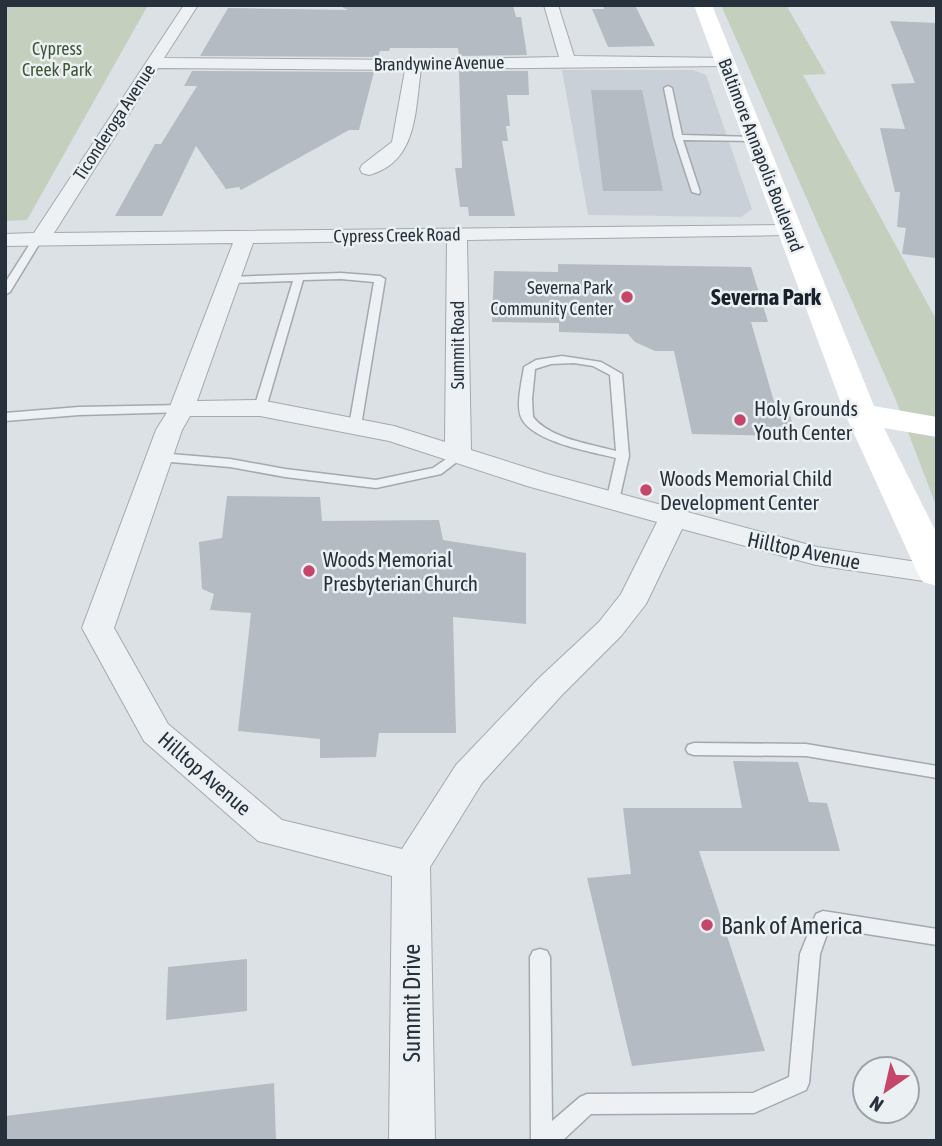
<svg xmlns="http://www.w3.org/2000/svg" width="942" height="1146" font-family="'Asap Condensed',sans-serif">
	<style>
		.built { fill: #cad0d7 }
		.green { fill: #c4cfbe }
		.building { fill: #b4bbc2 }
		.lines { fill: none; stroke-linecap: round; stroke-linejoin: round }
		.lane-casing { stroke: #a2a9af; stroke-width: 3 }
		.street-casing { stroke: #a2a9af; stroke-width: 2 }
		.lane { fill: #eef1f4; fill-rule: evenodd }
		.street { fill: #eef1f4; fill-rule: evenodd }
		.secondary { fill: #fff; fill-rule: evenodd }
		.poi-dot { fill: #c6466a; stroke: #ebf0f3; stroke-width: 2.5 }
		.labels { text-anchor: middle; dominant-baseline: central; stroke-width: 5; stroke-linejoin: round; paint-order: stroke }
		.far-park-label { font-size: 18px; fill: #3f5635; stroke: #ebf0f3 }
		.far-street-label { font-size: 18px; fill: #27313b; stroke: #ebf0f3 }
		.far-poi-label { font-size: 18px; fill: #27313b; stroke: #ebf0f3; text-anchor: end }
		.poi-label { font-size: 21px; fill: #27313b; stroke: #ebf0f3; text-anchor: start }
		.street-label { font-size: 21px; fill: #27313b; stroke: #ebf0f3 }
		.far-district-label { font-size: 23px; font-weight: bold; fill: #19222b; stroke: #ebf0f3 }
		.near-poi-label { font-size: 24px; fill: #27313b; stroke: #ebf0f3; text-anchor: start }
		.near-street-label { font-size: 24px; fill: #27313b; stroke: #ebf0f3 }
	</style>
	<rect width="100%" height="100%" fill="#dce1e5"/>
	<polygon class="built" points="562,70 693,70 706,75 752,209 741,217 588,215"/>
	<g class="green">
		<polygon points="5,5 148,5 27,220 5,221"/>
		<polygon points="721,5 786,5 826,74 803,75 937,321 937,508 895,398"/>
	</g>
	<g class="building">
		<polygon points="338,5 513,5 516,17 521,17 527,55 459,56 458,48 390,48 389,51 380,51 378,57 200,56 228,8 348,10"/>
		<polygon points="603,5 635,5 655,46 608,47 592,9 604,9"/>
		<polygon points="890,21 937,23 936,258 902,254 906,228 897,227 900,192 895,192 880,128 905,129 891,84 915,83"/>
		<polygon points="192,71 374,72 359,130 349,130 241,190 239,187 226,189 196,146 162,216 115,216 155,144 161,144 197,86 184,86"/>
		<polygon points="459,71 528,71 529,95 507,95 510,126 506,126 508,141 502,141 515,216 469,216 468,207 460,207 455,168 462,168"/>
		<polygon points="591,90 642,90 663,191 603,191"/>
		<polygon points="558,264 751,267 768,322 751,322 775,405 787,405 796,436 692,434 674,351 655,351 635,342 628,334 559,332 559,323 492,322 494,271 558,272"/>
		<polygon points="227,496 320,497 322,521 439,520 443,540 526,553 526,624 453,617 456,733 379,733 376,757 320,758 320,739 238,731 251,613 210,610 214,594 202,589 199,542 222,538"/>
		<polygon points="733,761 798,762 809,802 827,803 840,851 699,851 765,1051 632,1066 587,878 631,874 623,808 742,808"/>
		<polygon points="247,959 247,1011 166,1020 168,967"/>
		<polygon points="274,1083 276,1141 5,1141 5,1116"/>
	</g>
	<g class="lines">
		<g class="lane-casing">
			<g id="lane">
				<polygon points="668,86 672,88 682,135 755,137 759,139 755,141 683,140 700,192 699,194 692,192 674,137 664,88"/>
				<polygon points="33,239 41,241 10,292 5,295 5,283"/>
				<polygon points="341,273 380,276 385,279 361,426 355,430 349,426 374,282 341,279 303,280 266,408 264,411 256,411 254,408 293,281 229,283 224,280 229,277"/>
				<path d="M562,356l39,6 21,12 7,82 -11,49 -5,1 -7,-4 10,-44c-23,-6 -85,-16 -95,-41 -5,-13 1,-36 3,-50l12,-7zM574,363l19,3 17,9 6,76c-25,-7 -66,-12 -83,-34l-1,-18 3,-30 16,-5z"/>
				<polygon points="182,405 186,406 186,412 79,415 5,421 5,413 79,407"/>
				<polygon points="458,451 464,455 462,458 441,474 376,488 285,477 230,467 159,461 153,457 159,453 230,459 285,469 376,480 433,468"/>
				<polygon points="694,743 806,744 937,766 937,778 806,756 694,755 688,753 686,749 688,745"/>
				<polygon points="823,911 937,929 937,945 829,928 820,954 809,1083 806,1090 754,1113 591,1114 562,1141 531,1141 530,957 533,951 540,949 547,951 550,957 552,1121 580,1097 587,1094 753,1093 789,1077 800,954 816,914"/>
			</g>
		</g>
		<g class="street-casing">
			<path id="street" d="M184,5h14l-34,53 250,2 145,-3 -15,-52h14l16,51 156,2 3,3 -8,5 -304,3c-6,41 -3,93 -52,106l-7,-2 -2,-4 2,-4 30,-23 13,-72 -247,-2 -104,165 742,-8 3,4 -3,4 -7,2 -322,5 4,210 76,24 270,73 120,18v18l-121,-18 -134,-36 -36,75 -25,32 -59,59 -80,88 -52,84 5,274h-46l3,-265 -134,-35 -114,-100 -62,-113 74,-198 13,-21 64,-166 -228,3v-12l29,-1zM447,240l-2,202 -51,-16 -134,-26 -63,1 56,-158zM190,416h70l129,25 138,45 130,36 -36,72 -22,28 -61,57 -82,86 -54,84 -120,-29 -114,-96 -54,-96 68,-198z"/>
		</g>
		<use href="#lane" class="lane"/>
		<use href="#street" class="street"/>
		<polygon class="secondary" points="694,5 712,5 874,406 937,417 937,437 884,428 937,534 937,586 923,582 918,574 845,414"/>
	</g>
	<g class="poi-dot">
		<circle cx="627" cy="297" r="7"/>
		<circle cx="740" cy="420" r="7"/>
		<circle cx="646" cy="490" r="7"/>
		<circle cx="309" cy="571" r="7"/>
		<circle cx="707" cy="925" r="7"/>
	</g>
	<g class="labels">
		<g class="far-park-label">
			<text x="57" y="48">Cypress<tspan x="57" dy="21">Creek Park</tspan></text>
		</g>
		<g class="far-street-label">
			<text transform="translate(439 63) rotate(-1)">Brandywine Avenue</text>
			<text transform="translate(114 122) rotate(-57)">Ticonderoga Avenue</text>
			<text transform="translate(761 155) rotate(69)">Baltimore Annapolis Boulevard</text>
			<text transform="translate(397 235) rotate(-1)">Cypress Creek Road</text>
			<text transform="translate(457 345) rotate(-90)">Summit Road</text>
		</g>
		<g class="far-poi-label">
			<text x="613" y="287">Severna Park<tspan x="613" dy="21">Community Center</tspan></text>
		</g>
		<g class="poi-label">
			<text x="754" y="408">Holy Grounds<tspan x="754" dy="24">Youth Center</tspan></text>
			<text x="660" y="478">Woods Memorial Child<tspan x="660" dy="24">Development Center</tspan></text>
			<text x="323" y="559">Woods Memorial<tspan x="323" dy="24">Presbyterian Church</tspan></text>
		</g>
		<g class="street-label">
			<text transform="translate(804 550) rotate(12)">Hilltop Avenue</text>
			<text transform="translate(205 773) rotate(41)">Hilltop Avenue</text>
		</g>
		<g class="far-district-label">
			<text x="766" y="297">Severna Park</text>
		</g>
		<g class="near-poi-label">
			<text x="721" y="925">Bank of America</text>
		</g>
		<g class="near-street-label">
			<text transform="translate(411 1003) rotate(-90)">Summit Drive</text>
		</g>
	</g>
	<rect width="942" height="1146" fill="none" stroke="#27313b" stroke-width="14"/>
	<g transform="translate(886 1090) rotate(214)"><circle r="33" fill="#ebf0f3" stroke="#9da4a9" stroke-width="2"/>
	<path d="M0-5L12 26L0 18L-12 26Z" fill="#c6466a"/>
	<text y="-10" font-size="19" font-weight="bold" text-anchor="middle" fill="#27313b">N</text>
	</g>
</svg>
